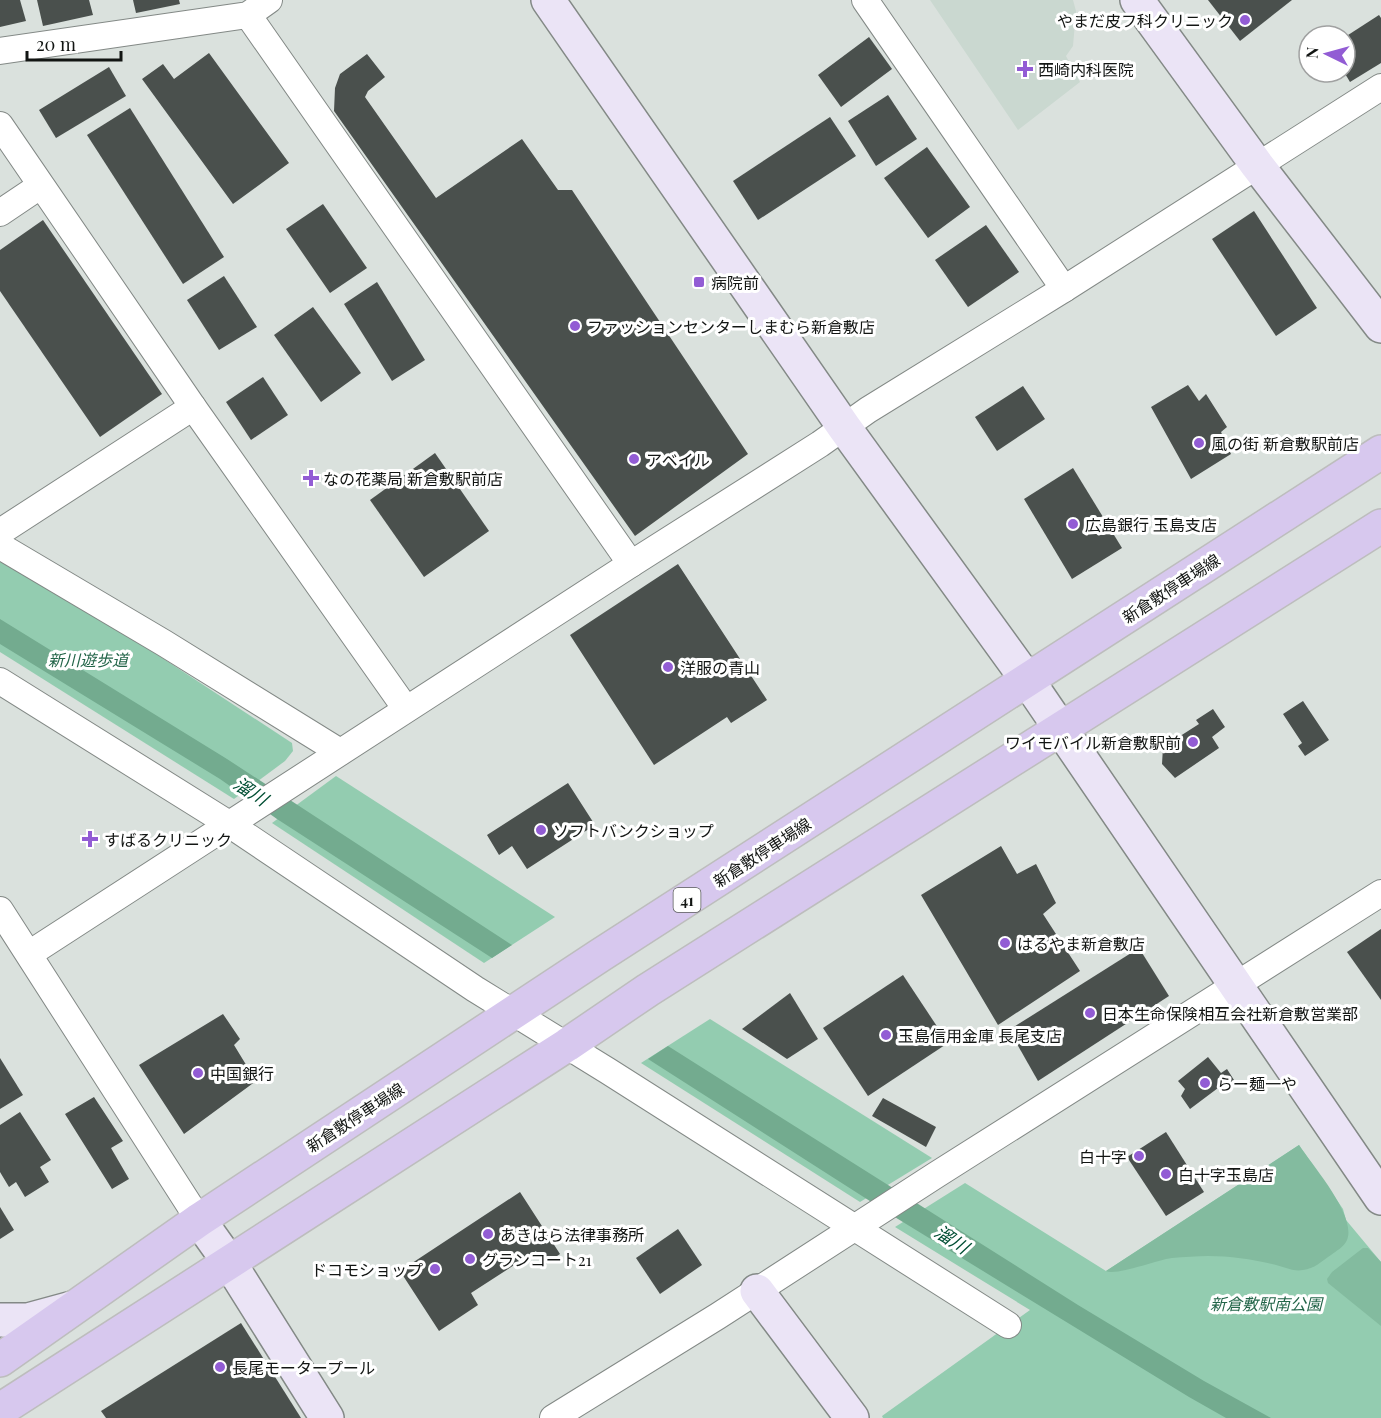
<svg xmlns="http://www.w3.org/2000/svg" width="1381" height="1418" font-family="'Playfair Display','Noto Sans JP',serif">
	<style>
		.built { fill: #cad8d0 }
		.green { fill: #93ccb0 }
		.forest { fill: #83bb9f }
		.water { fill: #73ab8f }
		.building { fill: #4a504d }
		.lines { fill: none; stroke-linecap: round; stroke-linejoin: round }
		.street-casing { stroke: #838986; stroke-width: 28 }
		.secondary-casing { stroke: #838986; stroke-width: 36 }
		.primary-casing { stroke: #bdbdbd; stroke-width: 36 }
		.street { stroke: #fff; stroke-width: 26 }
		.secondary { stroke: #ebe4f6; stroke-width: 33 }
		.primary { stroke: #d7c8ee; stroke-width: 33 }
		.poi-dot { fill: #925cd4; stroke: #fff; stroke-width: 2 }
		.labels { text-anchor: middle; dominant-baseline: central; stroke-width: 6; stroke-linejoin: round; paint-order: stroke }
		.shield { fill: #fff; stroke: #595b5a; stroke-width: 1.5 }
		.shield-label { font-size: 15px; font-weight: bold; fill: #121513 }
		.poi-label { font-size: 16px; fill: #121513; stroke: #fff; text-anchor: start }
		.street-label { font-size: 16px; fill: #121513; stroke: #fff }
		.park-label { font-size: 16px; font-style: italic; fill: #236549; stroke: #fff }
		.water-label { font-size: 18px; font-style: italic; fill: #004e33; stroke: #fff }
	</style>
	<rect width="100%" height="100%" fill="#dae1dd"/>
	<polygon class="built" points="930,0 1073,0 1076,11 1073,46 1066,56 1080,82 1018,130"/>
	<g class="green">
		<polygon points="0,562 6,563 112,625 292,743 293,751 285,761 234,799 0,652"/>
		<polygon points="336,776 555,917 484,963 272,823"/>
		<polygon points="710,1019 932,1158 860,1202 641,1063"/>
		<polygon points="1299,1145 1343,1209 1346,1220 1381,1262 1381,1418 883,1418 882,1416 1030,1310 895,1227 965,1183 1106,1271"/>
	</g>
	<g class="forest">
		<path d="M1299,1145c13,20 58,71 48,95 -3,7 -11,11 -16,15 -9,6 -17,14 -28,15 -10,2 -21,-4 -31,-6 -21,-5 -42,-8 -64,-8 -11,0 -24,1 -36,2 -16,2 -55,18 -66,13z"/>
		<polygon points="1363,1248 1368,1248 1381,1262 1381,1326 1328,1283 1327,1279 1332,1272"/>
	</g>
	<g class="water">
		<polygon points="0,619 227,759 512,945 492,958 277,819 220,779 0,644"/>
		<polygon points="668,1046 1078,1305 1204,1381 1271,1418 1226,1418 1189,1397 898,1219 648,1059"/>
	</g>
	<g class="building">
		<polygon points="0,0 20,0 26,21 0,27"/>
		<polygon points="37,0 89,0 93,15 43,26"/>
		<polygon points="133,0 179,0 180,4 136,13"/>
		<polygon points="1208,0 1292,0 1240,41"/>
		<polygon points="1379,15 1381,18 1381,63 1350,82 1344,72 1345,37"/>
		<polygon points="869,37 892,69 841,107 818,75"/>
		<polygon points="209,53 289,163 233,204 142,79 163,64 174,79"/>
		<polygon points="367,54 385,77 368,91 365,97 436,198 522,139 558,190 572,190 748,454 635,536 334,111 335,88 340,74"/>
		<polygon points="109,67 126,96 56,138 39,110"/>
		<polygon points="888,95 917,139 876,166 848,121"/>
		<polygon points="130,108 224,257 183,284 87,135"/>
		<polygon points="830,117 856,156 758,220 733,181"/>
		<polygon points="927,147 970,207 928,238 884,178"/>
		<polygon points="323,204 367,268 330,293 286,229"/>
		<polygon points="1254,211 1317,308 1276,336 1212,239"/>
		<polygon points="43,220 162,394 100,437 0,291 0,250"/>
		<polygon points="986,225 1019,272 968,307 935,260"/>
		<polygon points="224,276 257,327 219,350 187,300"/>
		<polygon points="377,282 425,360 392,381 344,304"/>
		<polygon points="313,307 361,373 321,402 274,335"/>
		<polygon points="263,377 288,415 251,440 226,402"/>
		<polygon points="1188,385 1199,401 1206,394 1227,427 1221,432 1231,454 1191,479 1151,407"/>
		<polygon points="1023,386 1045,419 997,451 975,417"/>
		<polygon points="435,453 489,531 424,577 370,500"/>
		<polygon points="1073,468 1122,548 1072,579 1024,499"/>
		<polygon points="678,564 767,700 731,723 727,717 654,765 570,635"/>
		<polygon points="1303,701 1329,740 1305,756 1298,746 1302,743 1283,714"/>
		<polygon points="1213,709 1225,727 1212,737 1219,748 1175,778 1162,764 1163,747 1199,724 1196,720"/>
		<polygon points="568,783 595,825 527,869 512,846 499,855 487,835"/>
		<polygon points="1001,846 1017,874 1036,864 1056,903 1043,914 1080,971 998,1025 921,895"/>
		<polygon points="1381,929 1381,1000 1347,952"/>
		<polygon points="1139,948 1169,996 1038,1081 1009,1030"/>
		<polygon points="903,975 948,1043 868,1096 823,1028"/>
		<polygon points="790,993 818,1039 787,1059 742,1029"/>
		<polygon points="223,1014 240,1039 234,1045 256,1081 184,1134 139,1065"/>
		<polygon points="1208,1057 1221,1073 1227,1069 1234,1080 1229,1086 1222,1085 1190,1109 1181,1096 1185,1089 1178,1081"/>
		<polygon points="0,1058 23,1095 0,1109"/>
		<polygon points="94,1097 123,1141 111,1148 129,1179 112,1189 65,1114"/>
		<polygon points="883,1098 936,1127 926,1147 872,1116"/>
		<polygon points="20,1112 51,1160 40,1167 49,1182 25,1197 16,1182 9,1187 0,1172 0,1125"/>
		<polygon points="1166,1132 1204,1192 1166,1216 1127,1157"/>
		<polygon points="520,1192 560,1254 544,1265 536,1251 471,1293 478,1305 439,1331 400,1271"/>
		<polygon points="0,1207 14,1230 0,1239"/>
		<polygon points="678,1229 702,1265 660,1294 636,1258"/>
		<polygon points="241,1323 301,1418 106,1418 101,1411"/>
	</g>
	<g class="lines">
		<g class="street-casing">
			<g id="street">
				<polyline points="865,0 1064,289"/>
				<polyline points="248,15 631,564"/>
				<polyline points="0,51 248,15 269,0"/>
				<polyline points="0,125 193,407 406,709"/>
				<polyline points="0,213 40,186"/>
				<polyline points="0,532 193,407"/>
				<polyline points="0,546 164,643 340,752"/>
				<polyline points="0,681 229,824 475,989 608,1071 1008,1325"/>
				<polyline points="0,910 199,1220"/>
				<polyline points="29,954 631,564 820,444 868,410 1064,289 1381,87"/>
				<polyline points="553,1418 718,1316 936,1175 1381,893"/>
			</g>
		</g>
		<g class="secondary-casing">
			<g id="secondary">
				<polyline points="548,0 844,427 1028,681 1381,1198"/>
				<polyline points="1137,0 1257,165 1381,326"/>
				<polyline points="199,1220 229,1262 327,1418"/>
				<polyline points="757,1291 852,1418"/>
				<polyline points="0,1320 28,1320 72,1308"/>
			</g>
		</g>
		<g class="primary-casing">
			<g id="primary">
				<polyline points="0,1360 199,1220 599,956 1381,452"/>
				<polyline points="0,1410 567,1045 648,990 1381,526"/>
			</g>
		</g>
		<use href="#street" class="street"/>
		<use href="#secondary" class="secondary"/>
		<use href="#primary" class="primary"/>
	</g>
	<g class="poi-dot">
		<circle cx="1245" cy="20" r="6"/>
		<path d="M1022 60h6v6h6v6h-6v6h-6v-6h-6v-6h6z"/>
		<rect x="693" y="276" width="12" height="12" rx="3"/>
		<circle cx="575" cy="326" r="6"/>
		<circle cx="1199" cy="443" r="6"/>
		<circle cx="634" cy="459" r="6"/>
		<path d="M308 469h6v6h6v6h-6v6h-6v-6h-6v-6h6z"/>
		<circle cx="1073" cy="524" r="6"/>
		<circle cx="668" cy="667" r="6"/>
		<circle cx="1193" cy="742" r="6"/>
		<circle cx="541" cy="830" r="6"/>
		<path d="M87 830h6v6h6v6h-6v6h-6v-6h-6v-6h6z"/>
		<circle cx="1005" cy="943" r="6"/>
		<circle cx="1090" cy="1013" r="6"/>
		<circle cx="886" cy="1035" r="6"/>
		<circle cx="198" cy="1073" r="6"/>
		<circle cx="1205" cy="1083" r="6"/>
		<circle cx="1139" cy="1156" r="6"/>
		<circle cx="1166" cy="1174" r="6"/>
		<circle cx="488" cy="1234" r="6"/>
		<circle cx="470" cy="1259" r="6"/>
		<circle cx="435" cy="1269" r="6"/>
		<circle cx="220" cy="1367" r="6"/>
	</g>
	<g class="labels">
		<rect class="shield" x="673.5" y="888" width="27" height="24" rx="4.5"/>
		<g class="shield-label">
			<text x="687" y="900">41</text>
		</g>
		<g class="poi-label">
			<text x="1233" y="20" text-anchor="end">やまだ皮フ科クリニック</text>
			<text x="1038" y="69">西崎内科医院</text>
			<text x="711" y="282">病院前</text>
			<text x="587" y="326">ファッションセンターしまむら新倉敷店</text>
			<text x="1211" y="443">風の街 新倉敷駅前店</text>
			<text x="646" y="459">アベイル</text>
			<text x="323" y="478">なの花薬局 新倉敷駅前店</text>
			<text x="1085" y="524">広島銀行 玉島支店</text>
			<text x="680" y="667">洋服の青山</text>
			<text x="1181" y="742" text-anchor="end">ワイモバイル新倉敷駅前</text>
			<text x="553" y="830">ソフトバンクショップ</text>
			<text x="104" y="839">すばるクリニック</text>
			<text x="1017" y="943">はるやま新倉敷店</text>
			<text x="1102" y="1013">日本生命保険相互会社新倉敷営業部</text>
			<text x="898" y="1035">玉島信用金庫 長尾支店</text>
			<text x="210" y="1073">中国銀行</text>
			<text x="1217" y="1083">らー麺一や</text>
			<text x="1127" y="1156" text-anchor="end">白十字</text>
			<text x="1178" y="1174">白十字玉島店</text>
			<text x="500" y="1234">あきはら法律事務所</text>
			<text x="482" y="1259">グランコート21</text>
			<text x="423" y="1269" text-anchor="end">ドコモショップ</text>
			<text x="232" y="1367">長尾モータープール</text>
		</g>
		<g class="street-label">
			<text transform="translate(1171 588) rotate(-33)">新倉敷停車場線</text>
			<text transform="translate(762 852) rotate(-33)">新倉敷停車場線</text>
			<text transform="translate(355 1117) rotate(-33)">新倉敷停車場線</text>
		</g>
		<g class="park-label">
			<text x="88" y="659">新川遊歩道</text>
			<text x="1266" y="1303">新倉敷駅南公園</text>
		</g>
		<g class="water-label">
			<text transform="translate(251 791) rotate(33)">溜川</text>
			<text transform="translate(952 1239) rotate(33)">溜川</text>
		</g>
	</g>
	<g transform="translate(1327 54) rotate(275)"><circle r="28" fill="#ffffff" stroke="#a0a1a1" stroke-width="1.5"/>
	<path d="M0-4.5L10 22L0 15L-10 22Z" fill="#925cd4"/>
	<text y="-9" font-size="16" font-weight="bold" text-anchor="middle" fill="#121513">N</text>
	</g>
	<path d="M27 51v9h94v-9" fill="none" stroke="#121513" stroke-width="3"/>
	<text x="36" y="51" font-size="18" fill="#121513" stroke="#ffffff" stroke-width="4.5" paint-order="stroke">20 m</text>
</svg>
